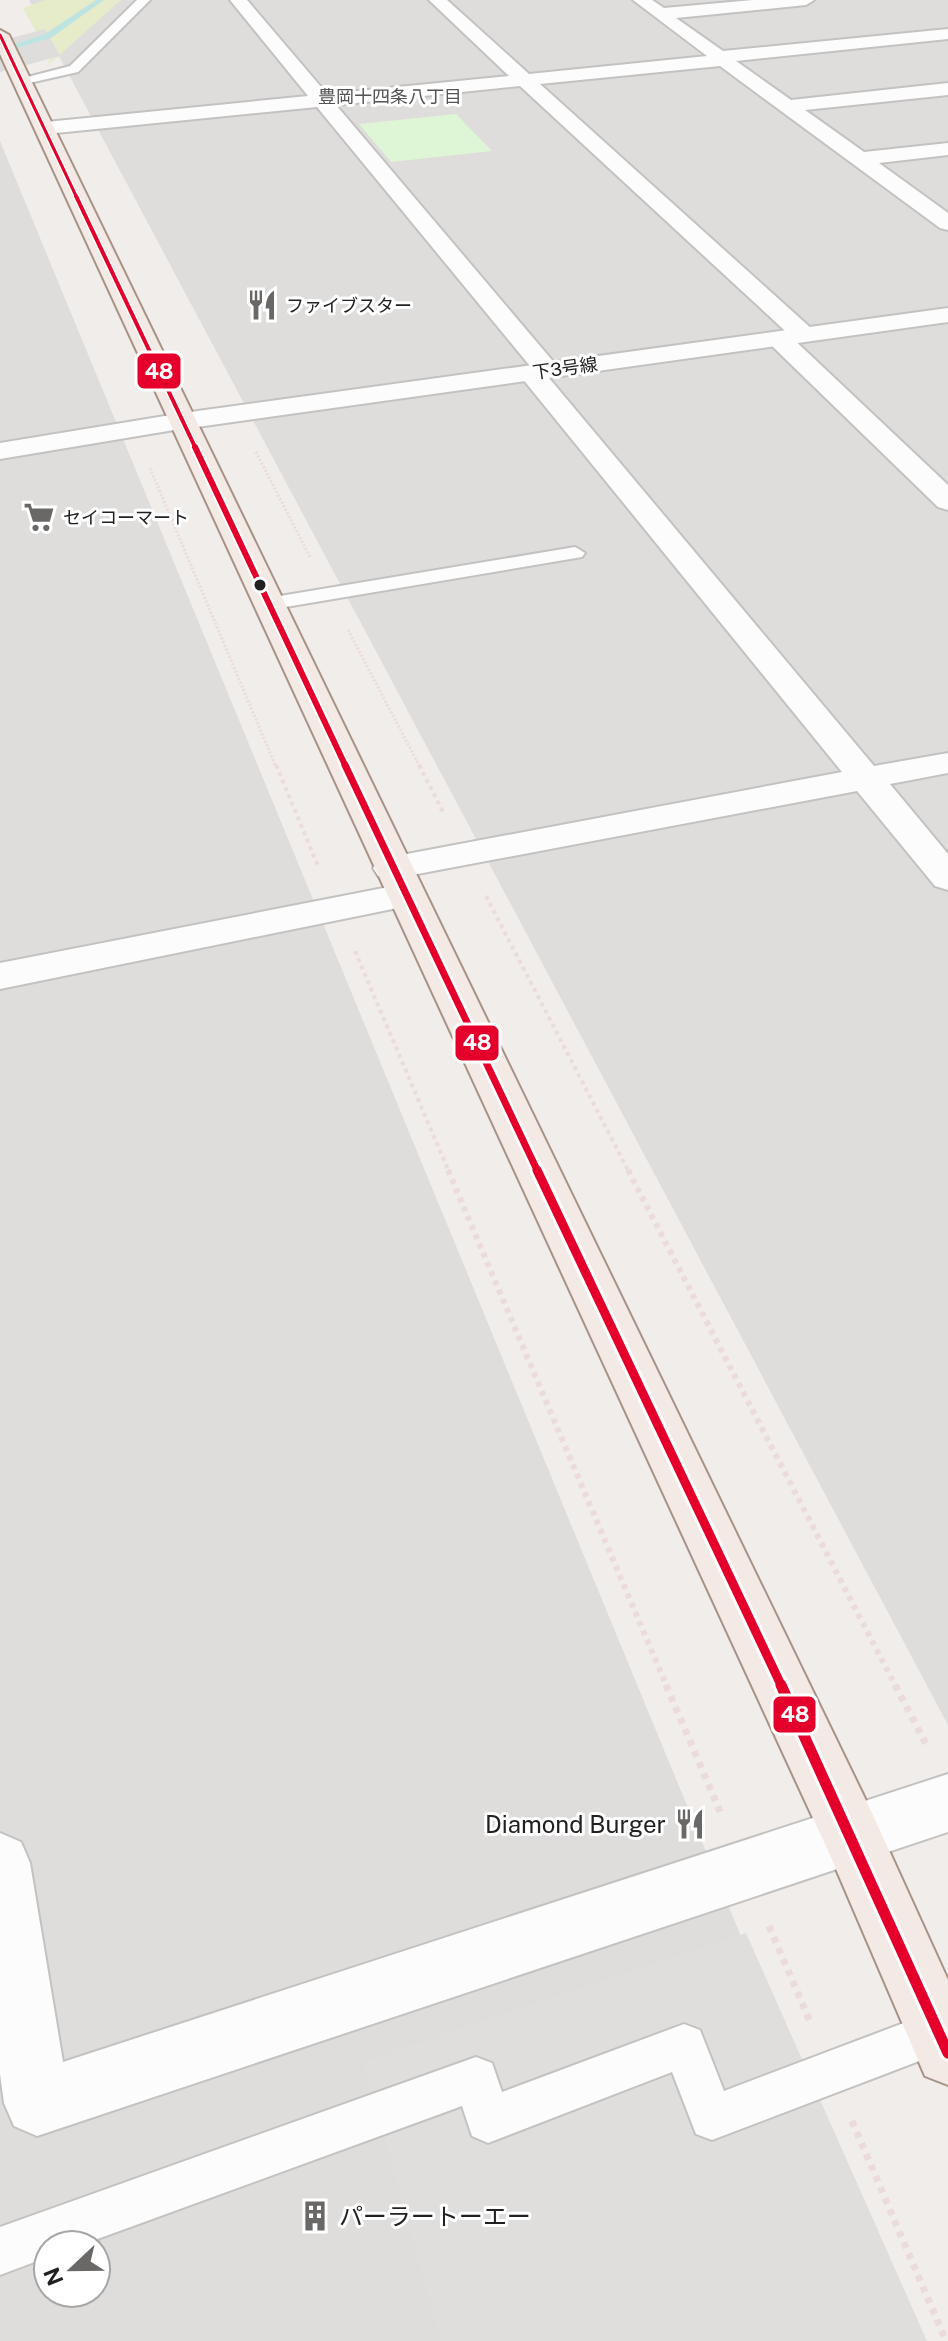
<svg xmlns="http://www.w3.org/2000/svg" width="948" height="2341" font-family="'Public Sans','Noto Sans JP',sans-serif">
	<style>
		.residential { fill: #dfdddc; fill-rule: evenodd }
		.grass { fill: #e6ecc9 }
		.park { fill: #def5d6 }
		.parking { fill: #e0dedd }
		.pier { fill: #dedddc }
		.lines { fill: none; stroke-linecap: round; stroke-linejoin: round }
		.stream { fill: #bee4e1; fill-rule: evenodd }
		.service-casing { stroke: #c3c2c0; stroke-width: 4 }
		.minor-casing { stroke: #c3c2c0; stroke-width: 4 }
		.tertiary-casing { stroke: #c3c2c0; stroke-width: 4 }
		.primary-casing { stroke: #a79386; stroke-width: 4 }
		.path-far3 { stroke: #ecdbdd; stroke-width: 3; stroke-dasharray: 2 2; stroke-linecap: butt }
		.path-far2 { stroke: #ecdbdd; stroke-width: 4; stroke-dasharray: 4 4; stroke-linecap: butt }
		.path-far1 { stroke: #ecdbdd; stroke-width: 6; stroke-dasharray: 5 5; stroke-linecap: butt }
		.path { stroke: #ecdbdd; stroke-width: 7; stroke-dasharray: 6 6; stroke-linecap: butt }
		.service { fill: #fdfcfc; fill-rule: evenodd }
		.minor { fill: #fdfcfc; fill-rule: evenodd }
		.tertiary { fill: #fdfcfc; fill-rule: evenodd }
		.primary { fill: #f3eae6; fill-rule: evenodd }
		.bus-1-far5-casing { stroke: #fff; stroke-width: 6 }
		.bus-1-far4-casing { stroke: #fff; stroke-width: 7 }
		.bus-1-far3-casing { stroke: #fff; stroke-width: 10 }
		.bus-1-far2-casing { stroke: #fff; stroke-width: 12 }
		.bus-1-far1-casing { stroke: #fff; stroke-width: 15 }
		.bus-1-casing { stroke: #fff; stroke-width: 17 }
		.bus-1-far5 { stroke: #e4002b; stroke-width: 3 }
		.bus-1-far4 { stroke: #e4002b; stroke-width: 4 }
		.bus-1-far3 { stroke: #e4002b; stroke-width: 6 }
		.bus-1-far2 { stroke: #e4002b; stroke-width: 7 }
		.bus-1-far1 { stroke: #e4002b; stroke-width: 9 }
		.bus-1 { stroke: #e4002b; stroke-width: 11 }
		.bus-dot { fill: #212121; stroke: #fff; stroke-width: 3 }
		.labels { text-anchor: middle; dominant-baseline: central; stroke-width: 6; stroke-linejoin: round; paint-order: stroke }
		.far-neighbourhood-label { font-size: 18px; fill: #545454; stroke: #fff }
		.far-poi-label { font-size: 18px; fill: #212121; stroke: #fff; text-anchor: start }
		.far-street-label { font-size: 18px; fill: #212121; stroke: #fff }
		.near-poi-label { font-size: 24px; fill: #212121; stroke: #fff; text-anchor: end }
		.line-badge { stroke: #fff; stroke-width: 3 }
		.badge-label { font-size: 22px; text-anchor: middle; font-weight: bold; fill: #fff }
	</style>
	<rect width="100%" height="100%" fill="#f0edea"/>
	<g class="residential">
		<polygon points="29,0 948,0 948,1725"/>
		<path d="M0,141l908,2200h-908zM48,2245h48v48h-48z"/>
	</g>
	<polygon class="grass" points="45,0 121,0 46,67 51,59 23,8"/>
	<polygon class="park" points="456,114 492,151 391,162 359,124"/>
	<polygon class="parking" points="746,1933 927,2341 441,2341 363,2062"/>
	<polygon class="pier" points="45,29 60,56 0,72 0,41"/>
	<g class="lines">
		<polygon class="stream" points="96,0 104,0 51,38 0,53 0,49 45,34"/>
		<g class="service-casing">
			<g id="service">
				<polygon points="137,0 150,0 78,72 16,86 16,80 70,66"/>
				<polygon points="575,547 585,553 582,557 268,610 257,604 268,598"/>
				<polygon points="938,2010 948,2014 948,2050 712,2140 696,2134 672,2072 488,2143 472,2136 462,2106 81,2245 48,2245 48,2257 0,2275 0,2227 476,2057 492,2063 502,2092 684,2024 700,2030 724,2091"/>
			</g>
		</g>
		<g class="minor-casing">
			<g id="minor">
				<polygon points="230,0 247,0 327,94 509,76 429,0 447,0 529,74 707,56 633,0 652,0 664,8 753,0 814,0 806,5 676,18 723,51 948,29 948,39 736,61 791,100 948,83 948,95 805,110 864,152 948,143 948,155 879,163 948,213 948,230 940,228 720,66 540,84 813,330 816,335 813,340 795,340 520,86 336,105 557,366 561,371 549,378 874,766 948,753 948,773 890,784 948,854 948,890 935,886 857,791 391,879 378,876 373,868 378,860 391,857 842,772 522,378 518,373 530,366 317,107 46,134 36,128 46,122 308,96"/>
				<polygon points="779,332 788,334 948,485 948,510 938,507 770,344 767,339"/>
				<polygon points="183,413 192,415 196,421 192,427 0,459 0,443"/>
				<polygon points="404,884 417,888 423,896 417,904 0,989 0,963"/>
				<polygon points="948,1774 948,1832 37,2136 14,2126 4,2103 0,2074 0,1833 21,1842 30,1863 63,2062"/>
			</g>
		</g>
		<g class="tertiary-casing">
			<polygon id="tertiary" points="948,308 948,322 183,429 174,427 170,421 174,415 183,413"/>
		</g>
		<g class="primary-casing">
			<polygon id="primary" points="0,30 9,35 872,1813 948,1980 948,2085 925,2076 830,1855 0,54"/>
		</g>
		<g class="path-far3">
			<polyline points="256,452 310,557"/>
			<polyline points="150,468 276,767"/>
			<polyline points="348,630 420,767"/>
		</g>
		<g class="path-far2">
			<polyline points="276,765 319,868"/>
			<polyline points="419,765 443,812"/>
			<polyline points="486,896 629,1172"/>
			<polyline points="355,951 449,1172"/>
		</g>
		<g class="path-far1">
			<polyline points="448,1170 667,1687"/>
			<polyline points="628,1170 896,1687"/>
		</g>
		<g class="path">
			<polyline points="666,1685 721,1814"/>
			<polyline points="895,1685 927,1746"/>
			<polyline points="769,1926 811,2024"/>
			<polyline points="852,2121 946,2341"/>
		</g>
		<use href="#service" class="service"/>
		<use href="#minor" class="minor"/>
		<use href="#tertiary" class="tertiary"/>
		<use href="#primary" class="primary"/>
		<g class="bus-1-far5-casing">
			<polyline id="bus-1-far5" points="0,35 77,198"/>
		</g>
		<g class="bus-1-far4-casing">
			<polyline id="bus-1-far4" points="76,196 196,449"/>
		</g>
		<g class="bus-1-far3-casing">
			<polyline id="bus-1-far3" points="195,447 346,767"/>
		</g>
		<g class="bus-1-far2-casing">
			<polyline id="bus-1-far2" points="345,765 538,1172"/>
		</g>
		<g class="bus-1-far1-casing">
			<polyline id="bus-1-far1" points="537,1170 782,1687"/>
		</g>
		<g class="bus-1-casing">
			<polyline id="bus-1" points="781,1685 948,2053"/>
		</g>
		<use href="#bus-1-far5" class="bus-1-far5"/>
		<use href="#bus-1-far4" class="bus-1-far4"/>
		<use href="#bus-1-far3" class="bus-1-far3"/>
		<use href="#bus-1-far2" class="bus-1-far2"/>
		<use href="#bus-1-far1" class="bus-1-far1"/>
		<use href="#bus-1" class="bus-1"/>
	</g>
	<defs>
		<g id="restaurant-bare" transform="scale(2.4)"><path d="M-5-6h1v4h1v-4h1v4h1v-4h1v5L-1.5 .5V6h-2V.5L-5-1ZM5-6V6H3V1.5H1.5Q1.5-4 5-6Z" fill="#696867" stroke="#fff" stroke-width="2.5" paint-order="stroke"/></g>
		<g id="supermarket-bare" transform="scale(2.4)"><path d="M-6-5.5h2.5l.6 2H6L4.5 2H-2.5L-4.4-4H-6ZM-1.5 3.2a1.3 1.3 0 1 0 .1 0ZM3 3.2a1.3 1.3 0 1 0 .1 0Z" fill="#696867" stroke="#fff" stroke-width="2.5" paint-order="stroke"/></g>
		<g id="building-bare" transform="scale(2.4)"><path d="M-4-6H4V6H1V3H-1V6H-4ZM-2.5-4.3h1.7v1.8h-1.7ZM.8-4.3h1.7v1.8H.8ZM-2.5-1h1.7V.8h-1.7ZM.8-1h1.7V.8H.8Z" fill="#696867" stroke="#fff" stroke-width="2.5" paint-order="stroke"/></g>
	</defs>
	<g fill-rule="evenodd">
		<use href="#restaurant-bare" x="262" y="305"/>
		<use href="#supermarket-bare" x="39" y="517"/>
		<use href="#restaurant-bare" x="690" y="1824"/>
		<use href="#building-bare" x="315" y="2216"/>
	</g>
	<circle class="bus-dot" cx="260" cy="585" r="7"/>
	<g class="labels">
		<g class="far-neighbourhood-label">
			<text x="390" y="96">豊岡十四条八丁目</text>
		</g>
		<g class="far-poi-label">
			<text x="286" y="305">ファイブスター</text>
			<text x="63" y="517">セイコーマート</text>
		</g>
		<g class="far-street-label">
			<text transform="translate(565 368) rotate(-8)">下3号線</text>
		</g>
		<g class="near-poi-label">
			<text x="666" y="1824">Diamond Burger</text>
			<text x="339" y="2216" text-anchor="start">パーラートーエー</text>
		</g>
	</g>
	<g class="line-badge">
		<rect x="136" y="352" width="46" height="38" rx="8" fill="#e4002b"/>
		<rect x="454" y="1024" width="46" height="38" rx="8" fill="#e4002b"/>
		<rect x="772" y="1695" width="45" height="39" rx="8" fill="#e4002b"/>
	</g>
	<g class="badge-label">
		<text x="159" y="379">48</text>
		<text x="477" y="1050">48</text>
		<text x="795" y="1722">48</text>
	</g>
	<g transform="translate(72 2269) rotate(248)"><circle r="38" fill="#ffffff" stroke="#a6a6a6" stroke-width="2"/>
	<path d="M0-6L14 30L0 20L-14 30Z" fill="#696867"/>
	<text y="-12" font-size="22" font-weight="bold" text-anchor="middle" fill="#212121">N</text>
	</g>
</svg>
